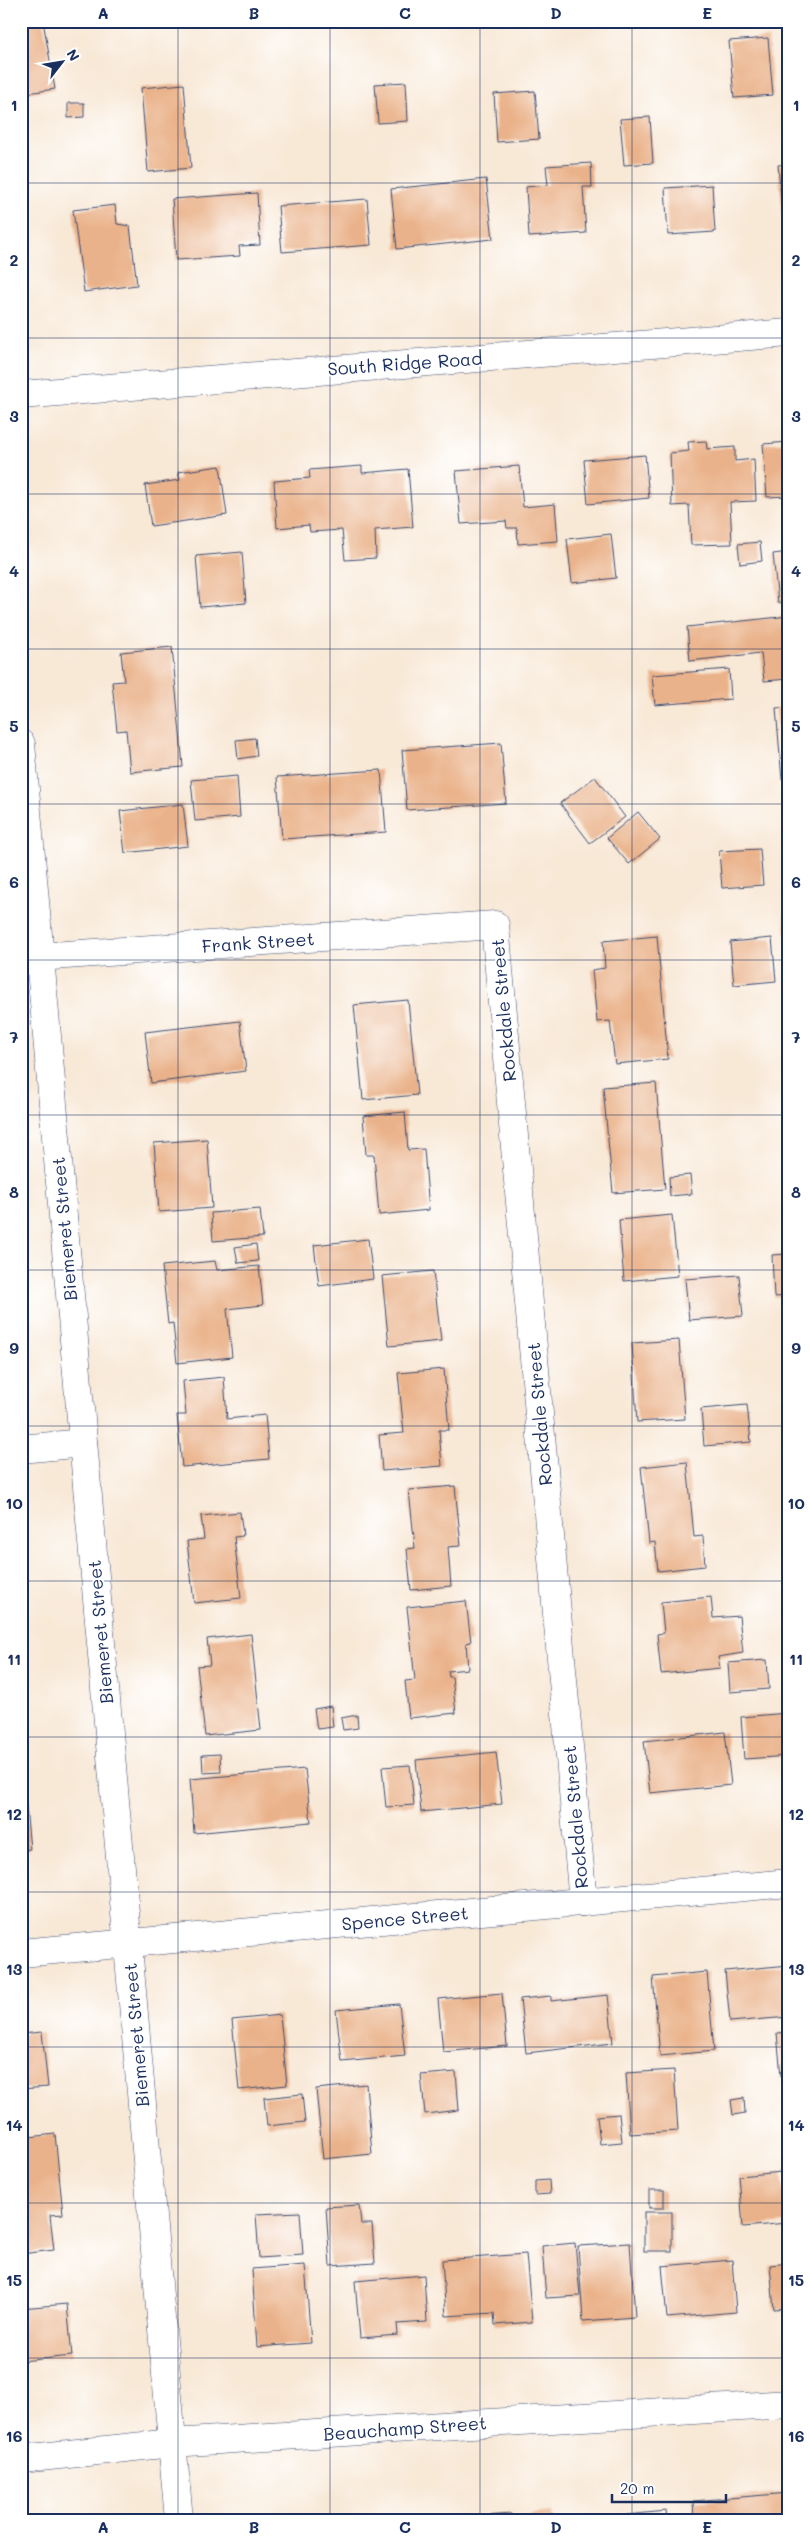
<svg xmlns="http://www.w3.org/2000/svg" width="810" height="2541" font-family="Mali,sans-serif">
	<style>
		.building { fill: #eab28a }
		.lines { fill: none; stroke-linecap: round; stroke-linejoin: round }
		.street-casing { stroke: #3c4b70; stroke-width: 29 }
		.street { stroke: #fff; stroke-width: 28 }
		.grid { fill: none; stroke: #1b2f5e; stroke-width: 1; stroke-opacity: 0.55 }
		.labels { text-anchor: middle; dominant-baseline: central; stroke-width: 4; stroke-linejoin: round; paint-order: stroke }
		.street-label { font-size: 18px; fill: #1b2f5e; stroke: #fff }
		.neatline { fill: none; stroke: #1b2f5e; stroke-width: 2 }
		.grid-label { font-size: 16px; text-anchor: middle; font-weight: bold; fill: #1b2f5e }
	</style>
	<rect width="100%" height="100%" fill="#fff"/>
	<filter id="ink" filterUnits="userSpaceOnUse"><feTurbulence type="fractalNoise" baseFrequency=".02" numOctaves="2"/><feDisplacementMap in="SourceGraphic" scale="10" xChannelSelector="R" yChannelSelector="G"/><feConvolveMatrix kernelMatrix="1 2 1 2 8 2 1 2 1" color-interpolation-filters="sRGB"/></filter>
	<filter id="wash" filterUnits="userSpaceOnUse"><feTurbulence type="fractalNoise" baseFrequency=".0096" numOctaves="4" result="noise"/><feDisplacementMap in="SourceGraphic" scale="20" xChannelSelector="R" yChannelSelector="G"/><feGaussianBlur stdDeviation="1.12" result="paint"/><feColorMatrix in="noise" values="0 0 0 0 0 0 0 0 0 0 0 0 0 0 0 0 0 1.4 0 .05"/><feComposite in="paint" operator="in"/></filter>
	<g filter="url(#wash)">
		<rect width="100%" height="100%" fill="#f8e8d6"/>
		<g id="blocks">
			<g class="building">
				<polygon points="21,21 43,21 55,89 21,94"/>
				<polygon points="768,38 773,95 734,98 729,41"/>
				<polygon points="406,82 408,121 378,123 375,84"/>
				<polygon points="184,84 191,168 148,172 141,88"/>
				<polygon points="535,91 539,139 497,142 494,94"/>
				<polygon points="68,103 84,103 84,117 68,118"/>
				<polygon points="650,117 653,163 624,165 620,119"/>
				<polygon points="591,163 592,187 583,187 586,233 529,237 526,187 548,185 546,166"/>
				<polygon points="789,164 789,221 783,221 778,165"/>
				<polygon points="486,179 493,239 397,249 391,189"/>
				<polygon points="712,185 715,232 668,235 665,188"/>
				<polygon points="257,193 260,245 239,246 240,256 176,260 172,199"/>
				<polygon points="367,199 371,245 282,252 278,206"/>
				<polygon points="115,205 117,224 130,226 137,285 84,292 73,210"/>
				<polygon points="706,441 707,449 735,447 735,461 754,459 756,501 730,502 732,544 691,545 689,505 672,506 670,453 689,451 688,442"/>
				<polygon points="789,442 789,496 767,497 763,444"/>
				<polygon points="645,455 649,498 588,504 584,460"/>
				<polygon points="220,466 227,515 151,526 145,485 180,480 178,472"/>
				<polygon points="362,466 362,473 408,469 413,527 375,530 376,558 345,560 342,530 310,532 309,525 277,528 274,481 310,478 309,470"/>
				<polygon points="519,466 523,507 555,504 558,541 518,544 517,528 507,528 506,521 461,524 456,471"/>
				<polygon points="611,534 616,578 572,583 567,539"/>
				<polygon points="760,542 762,561 740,564 738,544"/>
				<polygon points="242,552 246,603 200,607 196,556"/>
				<polygon points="789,552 789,602 778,603 773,554"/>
				<polygon points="789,616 789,679 764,681 761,653 690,661 687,627"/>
				<polygon points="172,647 183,767 130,772 126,730 117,731 112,682 124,681 121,652"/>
				<polygon points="729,669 731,699 655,705 652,675"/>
				<polygon points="789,707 789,780 782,780 776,708"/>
				<polygon points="255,738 257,756 238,759 236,740"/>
				<polygon points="501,743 506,803 407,810 402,750"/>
				<polygon points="381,770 386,832 282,839 277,777"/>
				<polygon points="237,776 240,817 195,821 191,780"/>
				<polygon points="595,777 625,817 590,843 560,803"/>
				<polygon points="183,804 188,846 125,853 120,811"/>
				<polygon points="638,812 660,839 629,864 607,838"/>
				<polygon points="760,849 763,885 722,888 719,851"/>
				<polygon points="784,912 789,912 789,946 787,946"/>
				<polygon points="657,936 668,1059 615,1064 610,1021 597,1022 592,970 605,968 603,941"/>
				<polygon points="772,938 776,981 734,985 730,942"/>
				<polygon points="408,1000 417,1095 363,1100 354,1005"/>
				<polygon points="240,1021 246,1071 151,1083 145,1032"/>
				<polygon points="656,1083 665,1189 613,1193 603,1087"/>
				<polygon points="405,1112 408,1150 424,1149 429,1210 379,1215 374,1155 366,1155 363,1116"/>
				<polygon points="207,1139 212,1208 159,1212 154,1143"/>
				<polygon points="690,1175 692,1194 670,1196 669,1177"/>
				<polygon points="260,1209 263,1237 213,1241 211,1213"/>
				<polygon points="672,1215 678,1276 624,1281 619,1220"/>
				<polygon points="368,1239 373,1279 319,1286 314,1245"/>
				<polygon points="256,1244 258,1261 238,1263 235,1247"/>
				<polygon points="789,1254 789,1296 774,1297 772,1255"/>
				<polygon points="215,1261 217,1270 259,1266 263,1305 227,1309 232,1357 177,1363 173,1323 168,1324 162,1266"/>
				<polygon points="433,1271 441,1341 389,1346 382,1276"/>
				<polygon points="739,1275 743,1316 689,1320 685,1279"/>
				<polygon points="679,1340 685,1419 637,1422 632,1343"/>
				<polygon points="444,1369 449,1430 439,1430 442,1466 382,1471 379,1435 404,1433 398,1373"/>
				<polygon points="224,1377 227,1419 265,1415 269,1459 182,1467 177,1415 186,1415 183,1381"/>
				<polygon points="747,1405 751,1442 704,1446 701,1409"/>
				<polygon points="687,1462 694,1537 703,1536 705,1566 658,1571 655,1542 649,1543 641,1467"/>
				<polygon points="455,1486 461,1546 448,1547 451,1586 411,1590 407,1549 415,1548 409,1490"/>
				<polygon points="240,1512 243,1536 234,1537 241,1598 194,1603 187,1541 204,1539 201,1516"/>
				<polygon points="711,1597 713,1618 739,1616 743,1653 718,1657 720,1668 661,1674 657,1634 664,1633 661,1602"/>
				<polygon points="466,1601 471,1642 466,1643 468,1669 448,1671 449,1677 452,1677 456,1713 409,1718 405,1681 415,1680 407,1607"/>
				<polygon points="251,1634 261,1730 205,1736 197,1666 210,1665 207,1639"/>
				<polygon points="767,1660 769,1689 730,1692 728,1663"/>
				<polygon points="331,1706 333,1727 317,1729 314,1709"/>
				<polygon points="787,1713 789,1756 744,1759 741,1717"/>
				<polygon points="357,1715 358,1728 343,1730 341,1718"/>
				<polygon points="725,1732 731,1785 650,1793 644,1741"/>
				<polygon points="496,1752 502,1804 421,1812 416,1760"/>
				<polygon points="220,1754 221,1772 203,1773 202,1755"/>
				<polygon points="410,1765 414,1805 386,1807 382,1767"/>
				<polygon points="305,1769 311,1822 194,1833 190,1779"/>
				<polygon points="21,1796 25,1796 30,1849 21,1850"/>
				<polygon points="789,1965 789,2017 730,2022 725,1971"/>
				<polygon points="707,1972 714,2051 660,2056 653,1977"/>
				<polygon points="502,1993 507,2046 443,2052 438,1999"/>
				<polygon points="608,1995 613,2043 526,2053 520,1999 551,1996 551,2001"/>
				<polygon points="399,2004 405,2056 342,2062 336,2010"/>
				<polygon points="280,2015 287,2085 239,2090 232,2020"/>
				<polygon points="42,2032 48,2087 21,2089 21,2034"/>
				<polygon points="789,2032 789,2075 781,2076 777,2033"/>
				<polygon points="674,2070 678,2131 630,2134 626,2073"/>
				<polygon points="456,2072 459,2110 425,2114 421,2075"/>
				<polygon points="366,2084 372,2154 323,2159 316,2089"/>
				<polygon points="302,2094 305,2122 267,2126 264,2098"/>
				<polygon points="744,2098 745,2113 733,2115 731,2100"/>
				<polygon points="619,2114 622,2142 600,2144 597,2116"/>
				<polygon points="55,2134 63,2214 50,2215 54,2250 21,2254 21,2138"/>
				<polygon points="782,2172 787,2223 743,2227 739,2176"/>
				<polygon points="549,2180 550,2194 535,2195 535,2181"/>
				<rect x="649" y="2190" width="15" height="18"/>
				<polygon points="359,2205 361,2224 372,2224 375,2263 330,2266 326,2207"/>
				<polygon points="300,2212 303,2255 259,2258 256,2214"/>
				<rect x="644" y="2212" width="28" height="39"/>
				<polygon points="575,2243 580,2296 546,2298 542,2246"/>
				<polygon points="630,2243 635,2317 583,2321 578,2246"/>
				<polygon points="526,2254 532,2322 495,2325 494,2313 446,2316 442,2260"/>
				<polygon points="732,2260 736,2312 667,2318 662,2266"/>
				<polygon points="789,2263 789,2308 774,2309 770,2265"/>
				<polygon points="305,2265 311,2343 257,2347 252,2269"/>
				<polygon points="424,2275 427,2322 397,2324 398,2335 360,2338 355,2281"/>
				<polygon points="67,2304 72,2356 21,2361 21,2308"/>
				<polygon points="789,2493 789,2520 694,2520 693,2501"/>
				<polygon points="666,2511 667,2520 596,2520 596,2518"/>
				<polygon points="552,2513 553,2520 525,2520 525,2516"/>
				<polygon points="511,2514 511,2520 460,2520 459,2518"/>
			</g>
		</g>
	</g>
	<g filter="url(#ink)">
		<use href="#blocks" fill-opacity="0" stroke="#3c4b70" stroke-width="1"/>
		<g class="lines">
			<g class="street-casing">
				<g id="street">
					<polyline points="21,395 789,333"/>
					<polyline points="21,744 179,2520"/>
					<polyline points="23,958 495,925 583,1902"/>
					<polyline points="21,1449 83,1443"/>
					<polyline points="21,1953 789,1883"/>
					<polyline points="21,2459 172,2443 789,2404"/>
				</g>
			</g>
			<use href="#street" class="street"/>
		</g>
	</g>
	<path class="grid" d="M178,21v2499M330,21v2499M480,21v2499M632,21v2499M21,183h768M21,338h768M21,494h768M21,649h768M21,804h768M21,960h768M21,1115h768M21,1270h768M21,1426h768M21,1581h768M21,1737h768M21,1892h768M21,2047h768M21,2203h768M21,2358h768"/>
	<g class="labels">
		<g class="street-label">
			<text transform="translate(405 363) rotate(-4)">South Ridge Road</text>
			<text transform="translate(258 942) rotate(-4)">Frank Street</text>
			<text transform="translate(503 1010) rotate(-95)">Rockdale Street</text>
			<text transform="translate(64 1229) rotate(-95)">Biemeret Street</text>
			<text transform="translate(539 1414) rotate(-95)">Rockdale Street</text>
			<text transform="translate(100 1632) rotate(-95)">Biemeret Street</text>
			<text transform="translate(575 1817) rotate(-95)">Rockdale Street</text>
			<text transform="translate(405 1918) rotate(-5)">Spence Street</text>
			<text transform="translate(136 2035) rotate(-95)">Biemeret Street</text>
			<text transform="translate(405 2428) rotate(-4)">Beauchamp Street</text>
		</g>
	</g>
	<rect width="810" height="2541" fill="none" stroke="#fff" stroke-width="55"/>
	<g transform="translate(62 62) rotate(59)" stroke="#ffffff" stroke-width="4" paint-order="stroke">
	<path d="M0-4L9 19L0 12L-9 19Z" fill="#1b2f5e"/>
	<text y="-8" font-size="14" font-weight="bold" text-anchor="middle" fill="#1b2f5e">N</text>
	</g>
	<path d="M612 2494v8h114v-8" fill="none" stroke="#1b2f5e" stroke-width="2.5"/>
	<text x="620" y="2494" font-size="15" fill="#1b2f5e" stroke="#ffffff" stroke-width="4" paint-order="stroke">20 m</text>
	<rect x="28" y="28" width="754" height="2486" class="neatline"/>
	<g class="grid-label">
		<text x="103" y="19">A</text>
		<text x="254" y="19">B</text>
		<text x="405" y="19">C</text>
		<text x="556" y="19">D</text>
		<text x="707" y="19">E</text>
		<text x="14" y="111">1</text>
		<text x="796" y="111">1</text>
		<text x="14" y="266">2</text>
		<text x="796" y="266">2</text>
		<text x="14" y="422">3</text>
		<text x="796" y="422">3</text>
		<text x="14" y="577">4</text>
		<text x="796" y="577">4</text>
		<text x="14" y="732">5</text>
		<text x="796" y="732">5</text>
		<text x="14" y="888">6</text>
		<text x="796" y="888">6</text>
		<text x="14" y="1043">7</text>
		<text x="796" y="1043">7</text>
		<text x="14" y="1198">8</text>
		<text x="796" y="1198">8</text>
		<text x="14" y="1354">9</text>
		<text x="796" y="1354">9</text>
		<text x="14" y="1509">10</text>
		<text x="796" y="1509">10</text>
		<text x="14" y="1665">11</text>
		<text x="796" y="1665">11</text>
		<text x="14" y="1820">12</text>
		<text x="796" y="1820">12</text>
		<text x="14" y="1975">13</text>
		<text x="796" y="1975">13</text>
		<text x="14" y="2131">14</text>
		<text x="796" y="2131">14</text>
		<text x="14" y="2286">15</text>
		<text x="796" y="2286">15</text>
		<text x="14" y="2442">16</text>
		<text x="796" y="2442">16</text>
		<text x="103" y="2533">A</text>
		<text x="254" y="2533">B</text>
		<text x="405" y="2533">C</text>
		<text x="556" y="2533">D</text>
		<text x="707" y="2533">E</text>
	</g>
</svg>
